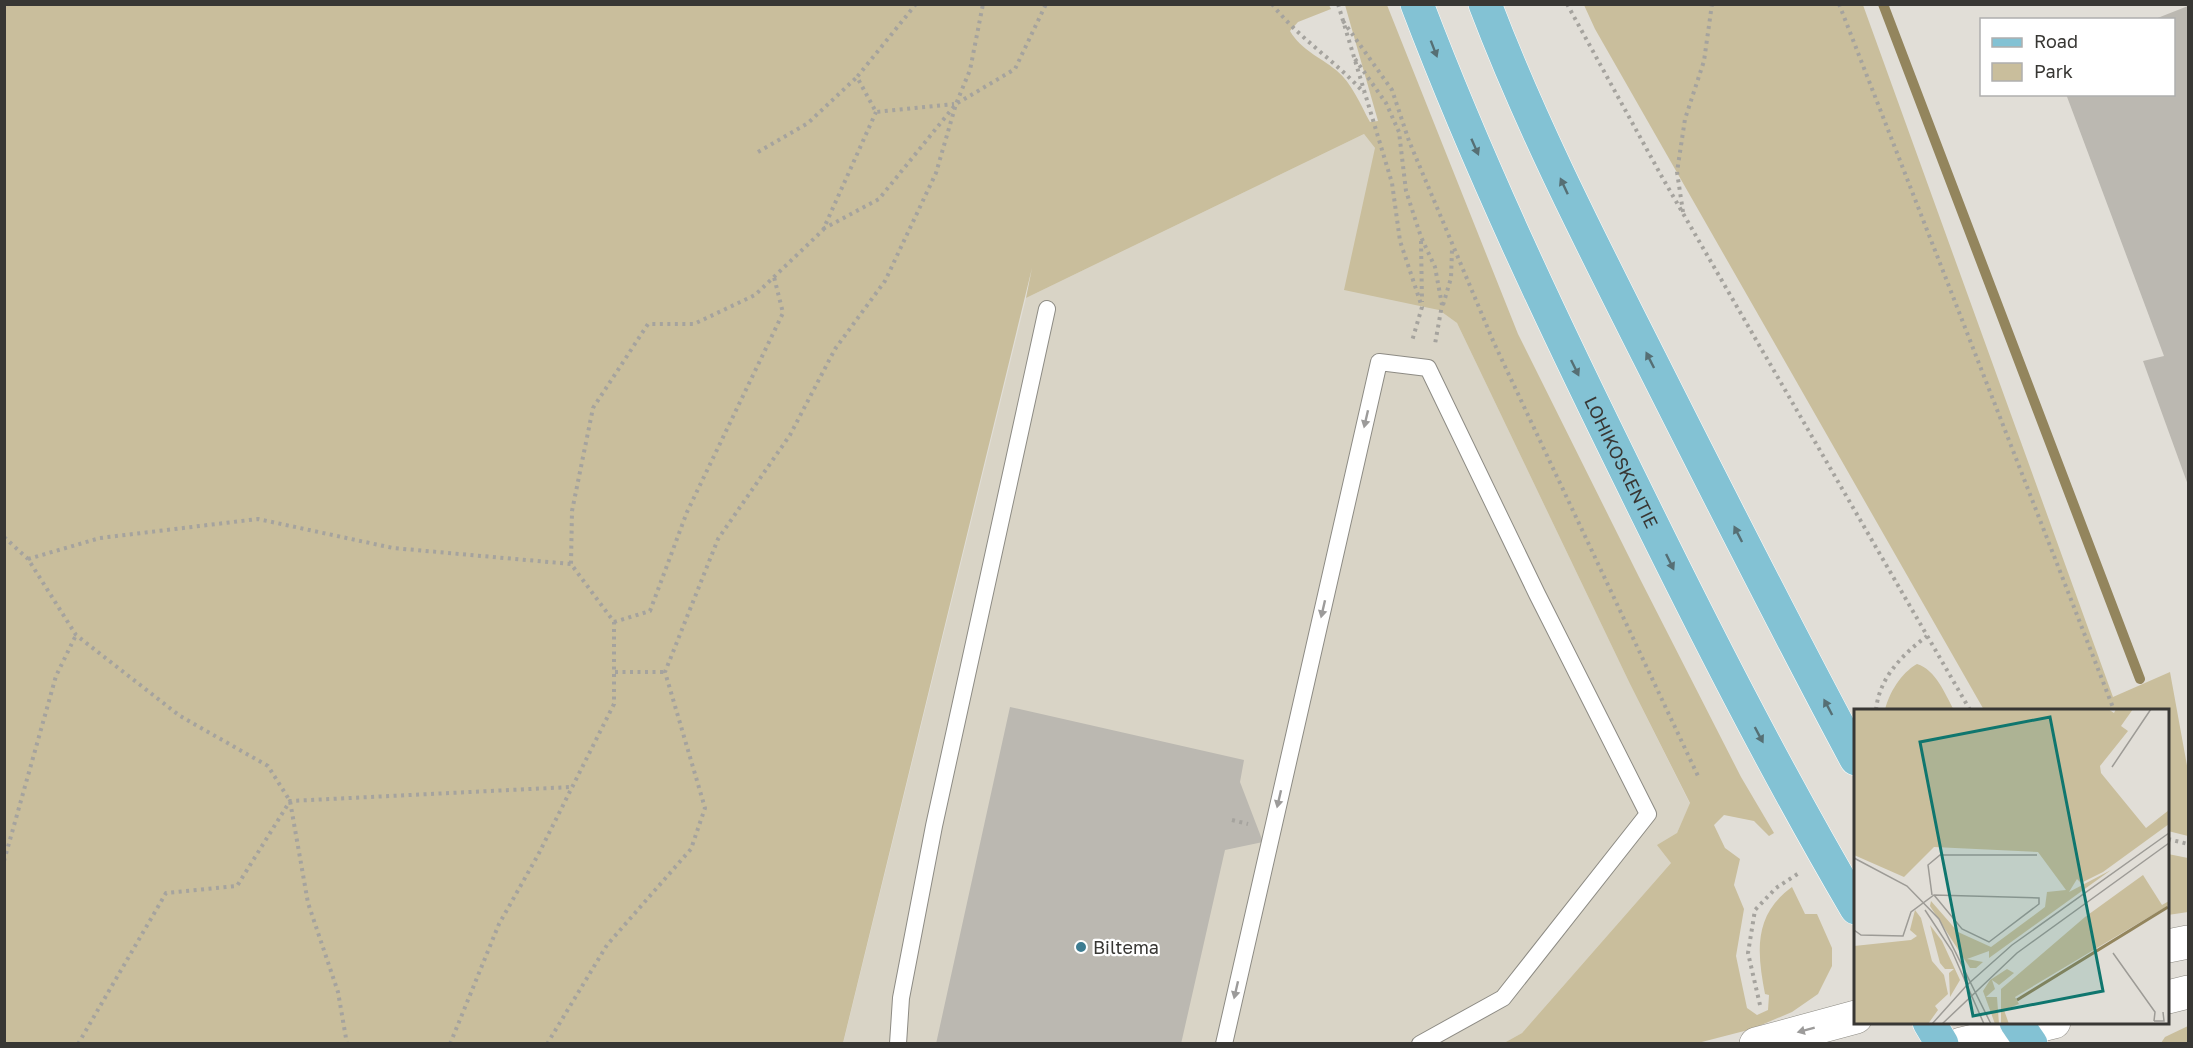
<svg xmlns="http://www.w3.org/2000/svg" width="2193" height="1048" font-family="'Golos Text',sans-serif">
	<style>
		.built { fill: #d9d4c6 }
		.green { fill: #c9be9c }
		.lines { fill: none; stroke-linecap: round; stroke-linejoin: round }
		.stream { stroke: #93855d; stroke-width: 10 }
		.building { fill: #bbb8b1 }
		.lane-casing { stroke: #8d8b84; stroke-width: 18 }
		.secondary-casing { stroke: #8d8b84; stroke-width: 34 }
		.primary-casing { stroke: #fff; stroke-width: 34 }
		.path { stroke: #a5a39e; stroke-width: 4; stroke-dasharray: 3 4.5; stroke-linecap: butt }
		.lane { stroke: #fff; stroke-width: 16 }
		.secondary { stroke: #fff; stroke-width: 33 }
		.primary { stroke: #83c2d4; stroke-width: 33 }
		.oneway { fill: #566f74 }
		.oneway2 { fill: #9c9b9a }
		.poi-dot { fill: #3d7c91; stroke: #fff; stroke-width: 2 }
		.labels { text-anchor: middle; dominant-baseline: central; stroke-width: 4.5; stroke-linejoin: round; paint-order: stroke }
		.street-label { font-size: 18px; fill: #383734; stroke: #fff }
		.poi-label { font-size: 18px; fill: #383734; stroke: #fff; text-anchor: start }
		.inset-river { fill: none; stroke: #93855d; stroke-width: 3 }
		.inset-road { fill: none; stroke: #9d9b96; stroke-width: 1.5 }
		.view { fill: #0f766e; fill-opacity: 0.15; stroke: #0f766e; stroke-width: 3 }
		.inset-edge { fill: none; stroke: #383734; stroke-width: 3 }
	</style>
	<rect width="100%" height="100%" fill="#e1ded7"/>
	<polygon class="built" points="1364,134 1375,148 1439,310 1457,323 1630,684 1690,804 1677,833 1671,863 1522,1033 1504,1043 843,1044 1026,298"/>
	<g class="green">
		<path d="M5,5h1324l2,4 -33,13 -8,9c11,19 30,26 46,39 16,13 24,34 34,52l8,-1 -33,-116h42l131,329 121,243 102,200 33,56 -5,3 -15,-15 -30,-6 -10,10 11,23 15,11 -6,26 10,24 -8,47 11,52 10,7 11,-5 1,-15 -4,-1c-8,-42 -12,-79 27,-107l13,27h12l15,34v18l-14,28 -26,18 -40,17 -58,15 -190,-1 18,-10 149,-170 -14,-18 20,-12 13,-30 -60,-119 -173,-361 -18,-13 -95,-20 31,-142 -11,-14 -338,164 6,-30 -189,775 -838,1z"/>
		<polygon points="1584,5 1863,5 2113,697 2170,672 2188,771 2188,836 2168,831 2168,710 1984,710 1595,29"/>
		<path d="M1917,664c19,6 28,30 37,46h-69c4,-17 16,-37 32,-46z"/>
		<polygon points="2168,854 2188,858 2188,912 2168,915"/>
		<polygon points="2188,1026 2188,1043 2161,1043 2165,1037"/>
	</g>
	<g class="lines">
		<polyline class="stream" points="1883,4 2140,679"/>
	</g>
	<g class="building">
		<polygon points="2188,6 2188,485 2143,361 2164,356 2066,94 2174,94 2174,20 2155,19"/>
		<polygon points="1010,707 1244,760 1240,782 1263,842 1225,850 1181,1044 936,1044"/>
	</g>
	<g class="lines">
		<g class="lane-casing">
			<g id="lane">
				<polyline points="898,1044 901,998 934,826 1047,309"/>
				<polyline points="1224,1044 1379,362 1428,368 1537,594 1648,814 1503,998 1420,1044"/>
			</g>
		</g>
		<g class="secondary-casing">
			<g id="secondary">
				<polyline points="2168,946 2188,942"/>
				<polyline points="2168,997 2188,992"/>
				<polyline points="1756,1044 1856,1017"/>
				<polyline points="1961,1044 2054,1022"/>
			</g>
		</g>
		<g class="primary-casing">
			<g id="primary">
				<path id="s1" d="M1417,4c62,163 136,319 213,475 71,145 144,289 226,429"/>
				<path d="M1485,4c46,121 105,236 163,351 68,135 136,270 208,404"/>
				<polyline points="1929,1022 1942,1044"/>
				<polyline points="2016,1022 2031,1044"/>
			</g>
		</g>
		<g class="path">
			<polyline points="916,4 857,77 876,112 954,104"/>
			<path d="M1272,4c26,34 64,57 92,89"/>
			<polyline points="1338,4 1392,183 1400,241 1422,307 1412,341"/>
			<polyline points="1567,4 1662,177 1970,710"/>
			<polyline points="1839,4 2114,710"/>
			<polyline points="1343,21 1392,90 1409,141 1494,343 1698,776"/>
			<polyline points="1355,59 1386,103 1399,132 1406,191 1421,237 1435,267 1442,305 1435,344"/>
			<polyline points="758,152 808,123 857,77"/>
			<polyline points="1683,212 1677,172 1685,119 1704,61 1712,4"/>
			<polyline points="823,229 879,199 956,104 1015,69 1046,4"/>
			<polyline points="1421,241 1422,302"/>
			<polyline points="1443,305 1451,278 1452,250"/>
			<polyline points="4,537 28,559 76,635 180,716 268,766 290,801 308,903 338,992 347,1044"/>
			<polyline points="28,559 100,538 258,519 393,548 571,564"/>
			<polyline points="614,622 650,611 687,512 783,313 774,277"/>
			<polyline points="615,672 665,672"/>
			<path d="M1876,710c3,-32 26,-55 51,-74"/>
			<polyline points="1232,820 1248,824"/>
			<polyline points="2168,839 2188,844"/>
			<polyline points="4,861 56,676 76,635"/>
			<polyline points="1760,1005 1748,953 1755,910 1776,888 1799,873"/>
			<polyline points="78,1044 166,893 237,886 290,801 571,787"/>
			<polyline points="450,1044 499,924 538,855 614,704 614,622 571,564 572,511 593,408 648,324 694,324 755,295 823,230 876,112"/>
			<polyline points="547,1044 607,945 691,849 705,808 665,672 718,539 790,435 835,349 885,281 936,173 956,104 970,70 983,4"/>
		</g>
		<use href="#lane" class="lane"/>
		<use href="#secondary" class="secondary"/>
		<use href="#primary" class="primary"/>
	</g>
	<defs><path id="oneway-solid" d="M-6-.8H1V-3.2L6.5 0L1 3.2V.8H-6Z" transform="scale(1.5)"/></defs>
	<g class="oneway">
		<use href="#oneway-solid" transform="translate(1434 49) rotate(69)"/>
		<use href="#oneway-solid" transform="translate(1475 147) rotate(66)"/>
		<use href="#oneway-solid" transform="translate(1564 186) rotate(-115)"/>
		<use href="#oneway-solid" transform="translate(1650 360) rotate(-117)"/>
		<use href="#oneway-solid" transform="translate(1575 368) rotate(64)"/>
		<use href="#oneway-solid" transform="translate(1738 534) rotate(-117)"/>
		<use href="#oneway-solid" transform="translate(1670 562) rotate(64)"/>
		<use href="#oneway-solid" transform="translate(1828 707) rotate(-118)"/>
		<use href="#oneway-solid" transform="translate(1759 735) rotate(62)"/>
	</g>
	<g class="oneway2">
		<use href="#oneway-solid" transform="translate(1366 419) rotate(103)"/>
		<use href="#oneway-solid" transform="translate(1323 609) rotate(103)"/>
		<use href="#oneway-solid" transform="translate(1279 799) rotate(103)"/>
		<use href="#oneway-solid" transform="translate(1236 990) rotate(103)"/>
		<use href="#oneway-solid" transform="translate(1806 1030) rotate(165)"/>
	</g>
	<circle class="poi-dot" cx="1081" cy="947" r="6"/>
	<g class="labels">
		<g class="street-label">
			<text stroke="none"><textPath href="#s1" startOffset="502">LOHIKOSKENTIE</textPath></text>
		</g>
		<g class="poi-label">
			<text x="1093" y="947">Biltema</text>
		</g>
	</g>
	<g transform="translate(1854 709)">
		<rect width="315" height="315" fill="#e1ded7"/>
		<path d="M0,0h254l6,4 2,-4h17l-12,17 7,5 -28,35 1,7 45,55 23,-18v14l-66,48 -22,11 -4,-4 -8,13 42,-22 -122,88v-7l-22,8 16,3 -7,6h-6l-40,-62 1,-5 27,31 33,15 54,-40 2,-15 19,-2 -28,-38 -104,-5 -30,30 -50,-22zM289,166l19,30 7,-4v4l-154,92 4,7 -15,6 5,14h-8v-35l84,-72zM61,201l6,8 11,43 12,14 4,19 -13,12 3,4 -10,14h-74v-78l57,-6 6,-4 -7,-6zM76,216l12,16 18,39 -10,17 -1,-24 5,-4h-9l-5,-6zM153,260l7,4 -15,12 -7,-5 3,9 -9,8h11l2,27h-4l-12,-33 7,-11z" fill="#c9be9c"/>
		<path class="inset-river" d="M163,291l151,-93"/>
		<path class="inset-road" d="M258,58l39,-58M0,149l53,28 32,33 52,105M78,186l-4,-30 12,-10h97M71,201l27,41 32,73M0,221l7,5 42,1 8,-24 23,-17 105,3v6l-50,38 -27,-13 -28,-34M259,244l42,59 -1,9M300,312h10l-1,-9M78,315l35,-39 45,-40 157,-112M88,315l75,-71 152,-110"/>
		<path class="view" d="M196,8l53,274 -130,25 -53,-274z"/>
		<rect width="315" height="315" class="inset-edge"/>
	</g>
	<rect width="2193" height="1048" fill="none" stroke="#383734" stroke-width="12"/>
	<rect x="1980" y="18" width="195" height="78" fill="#ffffff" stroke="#afafae" stroke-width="1.5"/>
	<rect x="1992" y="38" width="30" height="9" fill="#83c2d4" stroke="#afafae" stroke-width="1.5"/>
	<text x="2034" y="48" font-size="18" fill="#383734">Road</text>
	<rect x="1992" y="63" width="30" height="18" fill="#c9be9c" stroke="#afafae" stroke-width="1.5"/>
	<text x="2034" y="78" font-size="18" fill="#383734">Park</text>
</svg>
